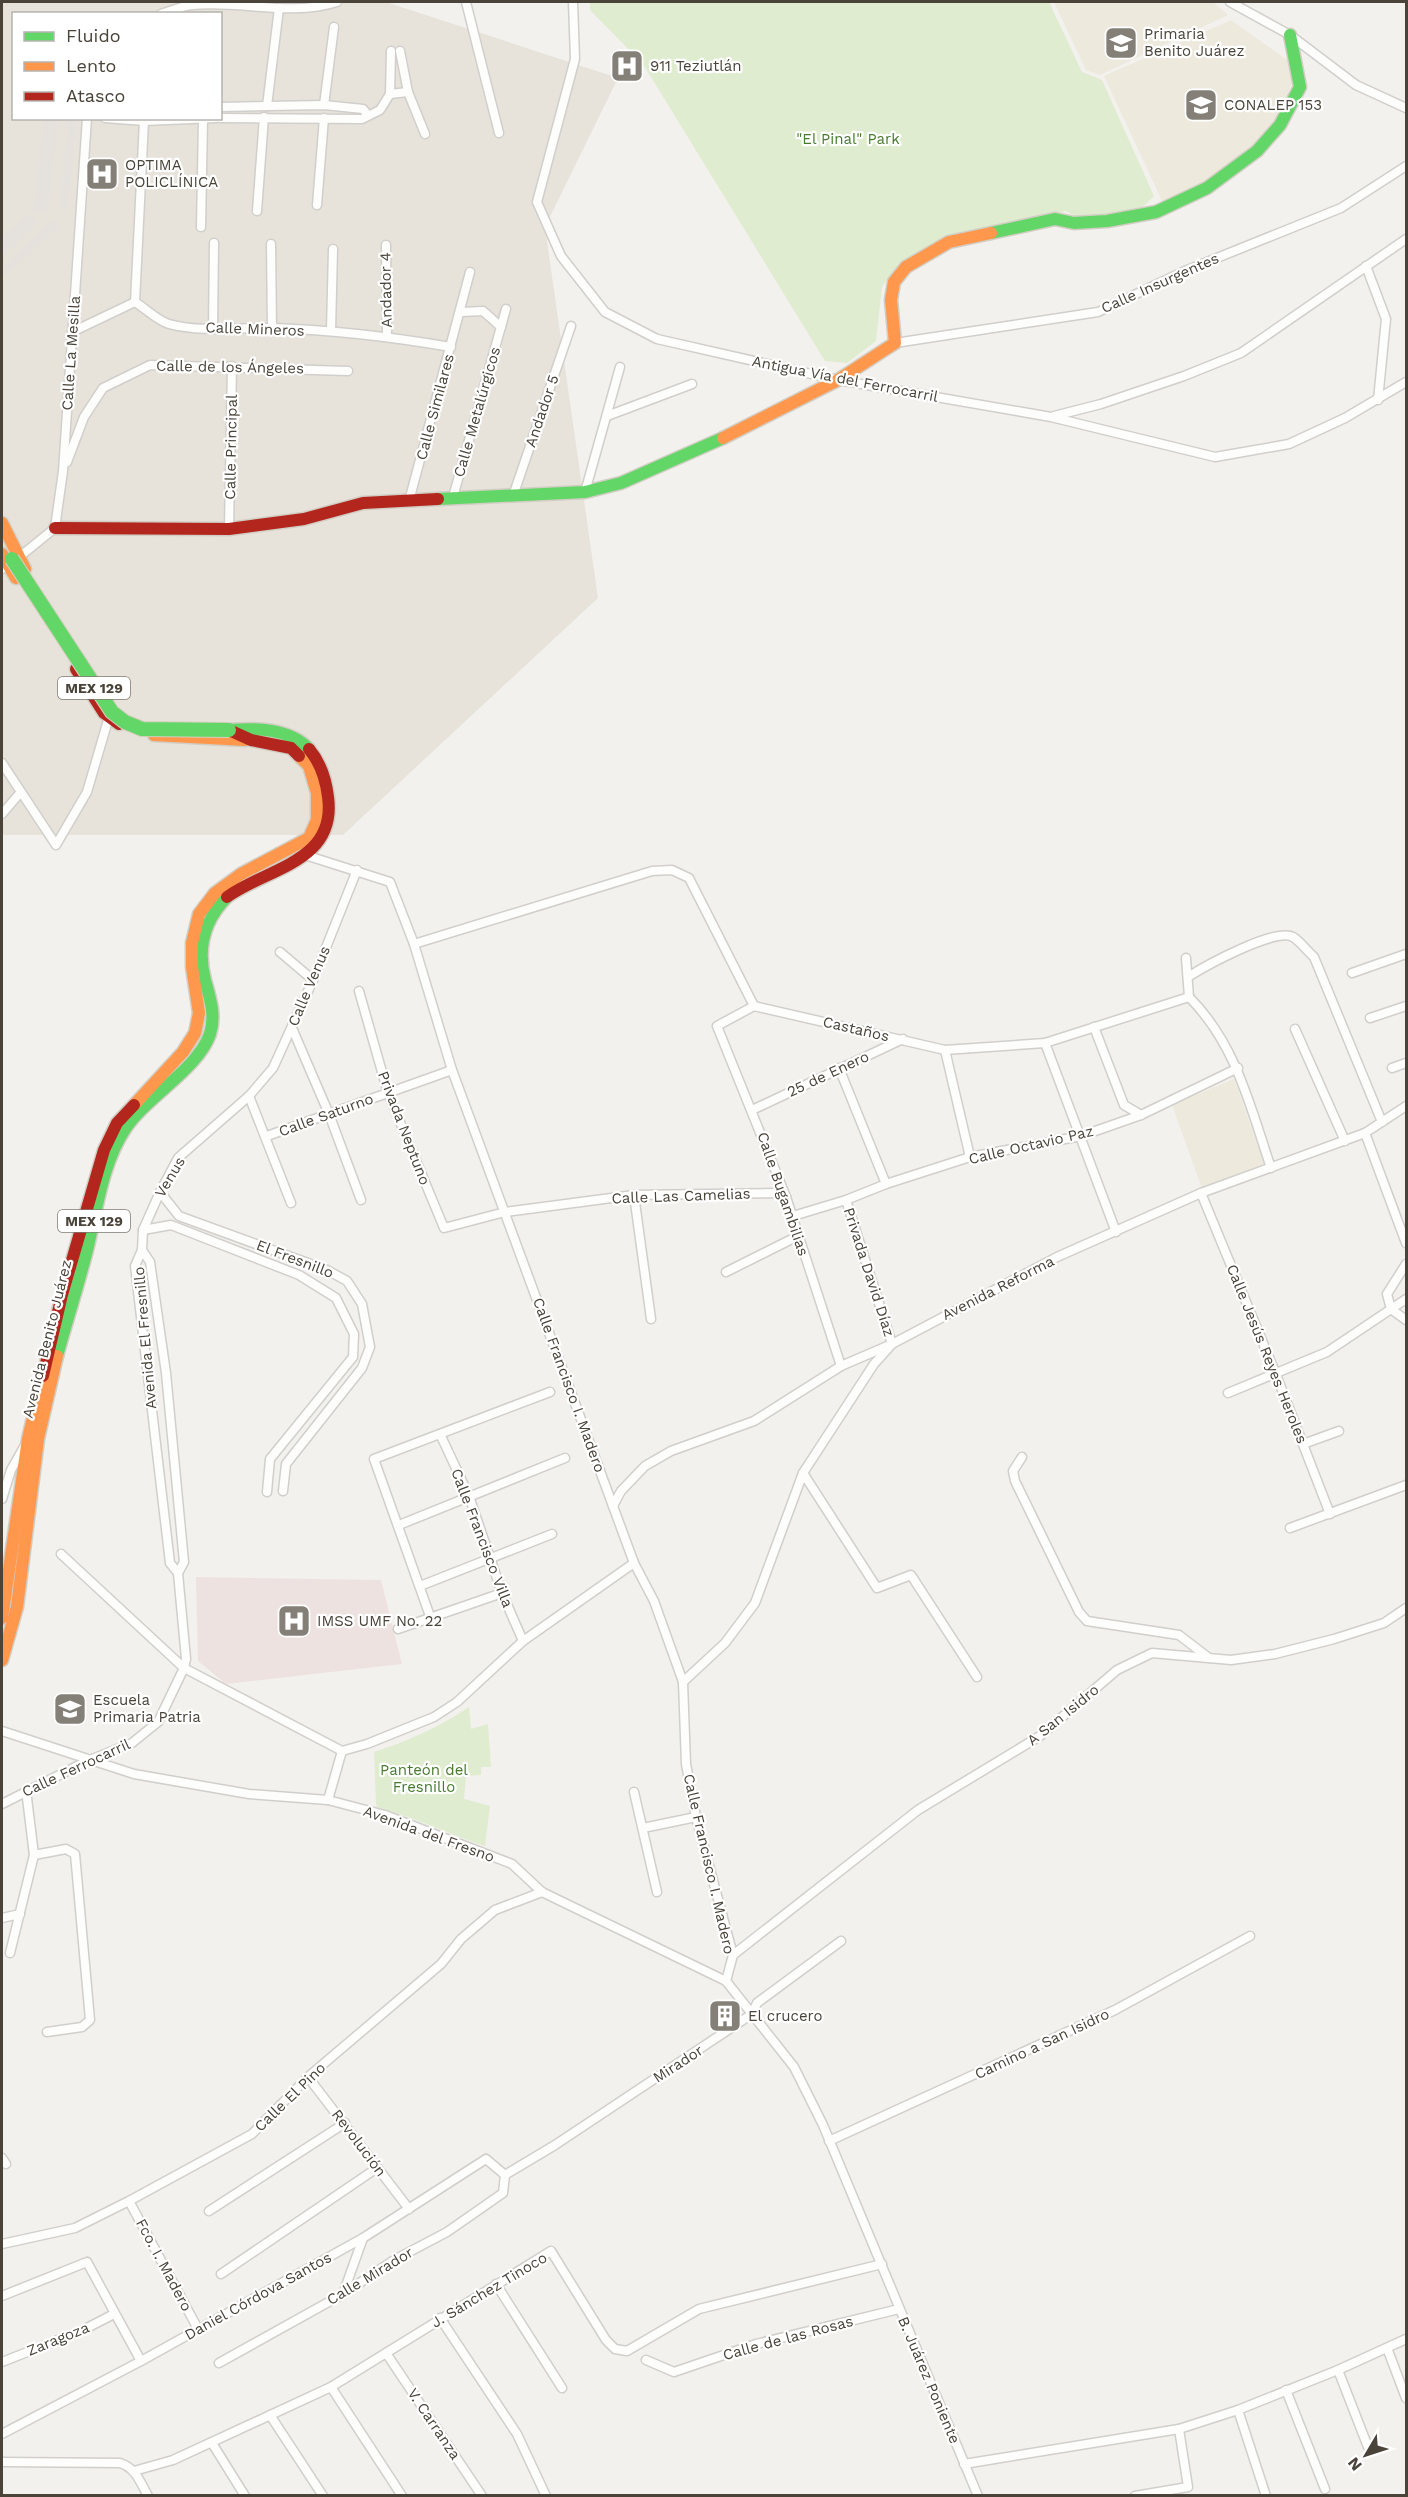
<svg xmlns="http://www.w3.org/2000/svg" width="1408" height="2497" font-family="'Work Sans',sans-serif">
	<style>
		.residential { fill: #e7e3db; fill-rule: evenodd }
		.education { fill: #ede9dd }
		.medical { fill: #ede2df }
		.green { fill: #dfeccf }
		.parking { fill: #e5e2de }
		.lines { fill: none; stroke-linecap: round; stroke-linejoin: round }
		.street-casing { stroke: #d1cfcb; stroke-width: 11 }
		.fast-casing { stroke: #d2cec4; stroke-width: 15 }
		.slow-casing { stroke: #d2cec4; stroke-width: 15 }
		.jam-casing { stroke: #d2cec4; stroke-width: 15 }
		.street { stroke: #fdfdfc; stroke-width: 8 }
		.fast { stroke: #63d668; stroke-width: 12 }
		.slow { stroke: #ff974d; stroke-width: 12 }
		.jam { stroke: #b3261e; stroke-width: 12 }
		.fast-bridge-casing { stroke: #d4cebc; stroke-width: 16; stroke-linecap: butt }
		.fast-bridge { stroke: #63d668; stroke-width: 14 }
		.labels { text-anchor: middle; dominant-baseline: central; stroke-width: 4.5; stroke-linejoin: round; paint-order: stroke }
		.shield { fill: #fff; stroke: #807b74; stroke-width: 1.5 }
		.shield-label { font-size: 14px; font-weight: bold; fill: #494339 }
		.poi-label { font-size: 15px; fill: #494339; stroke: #fff; text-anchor: start }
		.park-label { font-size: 15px; fill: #477a2d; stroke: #fff }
		.street-label { font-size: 15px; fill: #494339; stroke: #fff }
	</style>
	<rect width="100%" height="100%" fill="#f3f1ed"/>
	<path class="residential" d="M2,2h384l232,76 -73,149 53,371 -255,237h-341zM14,14h206v104h-206z"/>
	<g class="education">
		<polygon points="1054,2 1213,2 1228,15 1100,75 1086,70"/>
		<polygon points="1231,20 1297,67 1275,133 1206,189 1162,201 1104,76"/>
		<polygon points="1234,1079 1266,1169 1204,1194 1172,1105"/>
	</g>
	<polygon class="medical" points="196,1577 381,1580 402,1664 226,1684 198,1661"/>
	<g class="green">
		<polygon points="590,2 1049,2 1082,72 1102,80 1154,196 1144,206 1106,216 1076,217 1066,211 935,245 892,273 882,287 876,341 847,363 825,361 643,64 590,10"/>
		<path d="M469,1707l2,22 17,-5 3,43h-10v8l-15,1 -2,23 26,7 -5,40c-37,-12 -71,-29 -108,-39l-1,-4 -2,-51c34,-11 65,-25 95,-45z"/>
	</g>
	<g class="parking">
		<polygon points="44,119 58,119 48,210 33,210"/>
		<polygon points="68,119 76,119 68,210 60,210"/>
		<polygon points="27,215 37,223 2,257 2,239"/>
		<polygon points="54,218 60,225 2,278 2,269"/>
	</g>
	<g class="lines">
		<g class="street-casing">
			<g id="street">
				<polyline points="466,2 499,133"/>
				<polyline points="573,2 575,59 537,202 561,256 605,312 657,339 838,380 1051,417 1215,457 1289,444 1345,418 1406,382"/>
				<polyline points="1230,2 1290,35 1356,85 1406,108"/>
				<path d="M161,14c10,-3 21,-8 31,-9 48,-5 98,12 145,-3"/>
				<polyline points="400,51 408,92 425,134"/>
				<polyline points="390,94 408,92"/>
				<polyline points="324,105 334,27"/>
				<polyline points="267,106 279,8"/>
				<polyline points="220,107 324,105 363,109 367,114"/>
				<polyline points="105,118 144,121 216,118"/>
				<polyline points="220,118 362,119 380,110 390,94 391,51"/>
				<polyline points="317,205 324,118"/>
				<polyline points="257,211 264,117"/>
				<polyline points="201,227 203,119"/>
				<polyline points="271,244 272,328"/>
				<polyline points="386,245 387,336"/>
				<polyline points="1366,266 1386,319 1378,400"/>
				<polyline points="135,302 144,121"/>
				<polyline points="461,312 483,311 501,327"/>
				<polyline points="213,329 214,243"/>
				<polyline points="331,331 333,249"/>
				<path d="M72,332l63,-30c10,6 23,19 34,22 34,9 71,3 105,4 60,2 118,9 177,19"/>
				<polyline points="895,343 1098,312 1187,270 1341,208 1406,166"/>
				<polyline points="607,416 692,384"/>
				<polyline points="1054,416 1101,404 1184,376 1241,353 1406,239"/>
				<polyline points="67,462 84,417 103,388 150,365 348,371"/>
				<polyline points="585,492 620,367"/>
				<polyline points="513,496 571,326"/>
				<polyline points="453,497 506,309"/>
				<polyline points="409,501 470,272"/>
				<polyline points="229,529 232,366"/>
				<polyline points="2,569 18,558 55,528 63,471 87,118"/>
				<polyline points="2,763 56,845 87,792 109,717"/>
				<polyline points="2,814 20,793"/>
				<polyline points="302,854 390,882 414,944 452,1070 634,1563 654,1601 683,1682 686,1764 696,1817 733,1955 726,1981"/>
				<polyline points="414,944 652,871 672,870 689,878 754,1006"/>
				<polyline points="280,952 313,980"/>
				<polyline points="1186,958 1189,997"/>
				<polyline points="1352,973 1406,954"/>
				<path d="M1188,977c17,-11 88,-50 105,-40 7,4 14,14 21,20l68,165"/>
				<polyline points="359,991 388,1093 444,1228 505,1212 634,1195 776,1193 786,1197"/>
				<path d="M1189,997c47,47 61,109 82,171"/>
				<polyline points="754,1006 945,1050 1045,1043 1189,997"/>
				<polyline points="754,1006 717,1026 786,1197 841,1366"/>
				<polyline points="1370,1018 1406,1006"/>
				<polyline points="1094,1027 1124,1105 1141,1115"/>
				<polyline points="292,1028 329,1114 361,1200"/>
				<polyline points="1295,1029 1345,1141"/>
				<polyline points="1045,1043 1116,1232"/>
				<polyline points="945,1050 970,1157"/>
				<polyline points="839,1068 886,1184"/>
				<polyline points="1392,1068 1406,1063"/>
				<polyline points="249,1096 291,1203"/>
				<polyline points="752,1110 903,1039"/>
				<polyline points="1365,1133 1406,1243"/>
				<polyline points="267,1136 452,1070"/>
				<polyline points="160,1192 179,1216 327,1270 347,1281 362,1304 370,1347 362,1368 286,1464 283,1491"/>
				<polyline points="1201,1193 1275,1372 1330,1514"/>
				<polyline points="634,1195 651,1319"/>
				<polyline points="793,1216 846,1200 886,1184 970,1157 1081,1136 1141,1115 1238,1068"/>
				<polyline points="143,1230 171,1225 299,1275 336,1298 354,1334 353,1357 270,1459 267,1492"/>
				<polyline points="142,1250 150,1262 166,1373 184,1562 178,1573"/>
				<polyline points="1406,1264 1387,1294 1391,1309 1406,1320"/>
				<polyline points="726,1272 798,1236"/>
				<polyline points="1228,1393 1327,1352 1406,1299"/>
				<polyline points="440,1434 469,1496 502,1593 523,1641"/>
				<polyline points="1303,1444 1339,1431"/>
				<polyline points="1022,1457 1013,1471 1015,1481 1079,1612 1087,1621 1179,1635 1209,1658"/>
				<polyline points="803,1473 877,1588 911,1575 977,1677"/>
				<polyline points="2,1499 11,1470 24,1447"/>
				<polyline points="613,1506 621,1491 645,1466 671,1451 754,1421 841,1366 892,1344 1057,1257 1201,1193 1365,1133 1406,1106"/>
				<polyline points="399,1525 565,1458"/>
				<polyline points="1290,1528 1406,1485"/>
				<polyline points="61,1554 184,1668 342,1751 367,1744 434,1717 457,1702 523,1641 634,1563"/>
				<polyline points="420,1586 552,1534"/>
				<polyline points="431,1619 374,1459 550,1392"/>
				<polyline points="398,1629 502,1593"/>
				<polyline points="683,1682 725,1643 755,1603 803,1473 874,1364 892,1344 846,1200"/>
				<polyline points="2,1731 134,1774 249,1794 328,1800 385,1815 512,1864 542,1892 726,1981 794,2067 823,2125 978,2496"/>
				<polyline points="634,1792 657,1892"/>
				<polyline points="328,1800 342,1751"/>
				<polyline points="2,1804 87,1761 132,1743 158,1722 184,1668 186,1659 178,1573 170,1563 135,1266 142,1250 143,1230 160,1192 178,1158 249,1096 273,1068 313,980 357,870"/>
				<polyline points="643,1828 696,1817"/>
				<polyline points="34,1855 66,1849 75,1854 90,2020 82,2027 47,2032"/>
				<polyline points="2,1918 20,1914"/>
				<polyline points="10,1953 34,1855 26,1790"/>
				<polyline points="733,1955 918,1810 1040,1736 1117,1670 1152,1653 1231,1660 1275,1654 1334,1639 1384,1623 1406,1608"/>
				<polyline points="308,2077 409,2209"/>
				<polyline points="829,2141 1115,2010 1250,1936"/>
				<polyline points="2,2158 6,2164"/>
				<polyline points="505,2175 555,2145 752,2014 757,2003 841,1941"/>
				<polyline points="129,2201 198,2329"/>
				<polyline points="209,2211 345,2123"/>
				<polyline points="2,2244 75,2228 129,2201 252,2134 308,2077 441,1964 461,1939 495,1910 542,1892"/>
				<polyline points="221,2274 377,2168"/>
				<polyline points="496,2284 562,2388"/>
				<polyline points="343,2294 363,2238"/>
				<polyline points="2,2296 87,2262 141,2361"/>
				<polyline points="440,2318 517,2434 546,2496"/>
				<polyline points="1387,2348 1406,2398"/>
				<polyline points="386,2353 482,2496"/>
				<polyline points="646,2360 674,2372 756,2344 899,2309"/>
				<polyline points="2,2362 83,2330 114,2314"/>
				<polyline points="219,2363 343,2294 394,2260 447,2232 503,2193 505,2175"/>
				<polyline points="1338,2370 1368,2447"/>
				<polyline points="331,2387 402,2496"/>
				<polyline points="1286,2390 1325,2489"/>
				<polyline points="1238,2410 1266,2496"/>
				<polyline points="270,2415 323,2496"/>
				<polyline points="2,2434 141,2361 363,2238 486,2159 505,2175"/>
				<polyline points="212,2443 245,2496"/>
				<path d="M2,2462l118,1c16,5 20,19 28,33"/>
				<polyline points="964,2464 1179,2429 1238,2410 1338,2370 1406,2339"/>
				<polyline points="134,2471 173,2460 331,2387 551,2251 606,2340 615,2349 627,2351 699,2309 882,2264"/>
				<polyline points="1135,2496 1188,2487 1179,2429"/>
			</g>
		</g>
		<g class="fast-casing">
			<g id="fast">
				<polyline points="991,233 1055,219 1074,223 1107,221 1156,212 1207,188 1257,151 1280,125 1300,87 1290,35"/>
				<polyline points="438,499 585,492 621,483 723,438"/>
				<path d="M229,730c27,-2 60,-2 80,19"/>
				<path d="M57,1356c10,-37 22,-73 31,-110 9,-39 15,-84 37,-117 22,-33 73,-60 85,-95 6,-18 0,-36 -5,-54 -8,-31 -1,-60 22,-83"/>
			</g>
		</g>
		<g class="slow-casing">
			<g id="slow">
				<polyline points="723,438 838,380 895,343 891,300 894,282 906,267 949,242 991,233"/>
				<polyline points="2,523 25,569"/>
				<polyline points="2,554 16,578"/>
				<polyline points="154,735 245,740"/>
				<polyline points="134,1105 183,1052 195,1033 199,1013 192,967 192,943 199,914 215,893 241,874 309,838 317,820 317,793 309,766 299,756"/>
				<polyline points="2,1618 28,1439 43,1376"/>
				<polyline points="2,1660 17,1607 38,1439 57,1356"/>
			</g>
		</g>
		<g class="jam-casing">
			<g id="jam">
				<polyline points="55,528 229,529 304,519 363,503 438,499"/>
				<polyline points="76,669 104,713 119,724"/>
				<polyline points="229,730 251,740 291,748 299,756"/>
				<path d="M227,897c40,-29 110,-35 101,-100 -2,-17 -8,-35 -19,-48"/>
				<polyline points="43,1376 62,1295 104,1150 117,1123 134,1105"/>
			</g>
		</g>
		<use href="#street" class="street"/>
		<use href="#fast" class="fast"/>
		<use href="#slow" class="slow"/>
		<use href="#jam" class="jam"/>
		<g class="fast-bridge-casing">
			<polyline id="fast-bridge" points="12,559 112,712 125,722 142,729 229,730"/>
		</g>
		<use href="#fast-bridge" class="fast-bridge"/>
	</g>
	<defs>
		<g id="school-square" transform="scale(1.725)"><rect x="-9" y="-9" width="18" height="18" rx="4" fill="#848078" stroke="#fff"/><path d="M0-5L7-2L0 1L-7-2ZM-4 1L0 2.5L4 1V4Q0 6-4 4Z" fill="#fff"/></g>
		<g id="hospital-square" transform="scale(1.725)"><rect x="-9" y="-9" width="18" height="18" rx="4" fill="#848078" stroke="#fff"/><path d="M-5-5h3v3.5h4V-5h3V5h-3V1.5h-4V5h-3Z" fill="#fff"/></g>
		<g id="building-square" transform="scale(1.725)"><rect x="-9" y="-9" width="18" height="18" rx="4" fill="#848078" stroke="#fff"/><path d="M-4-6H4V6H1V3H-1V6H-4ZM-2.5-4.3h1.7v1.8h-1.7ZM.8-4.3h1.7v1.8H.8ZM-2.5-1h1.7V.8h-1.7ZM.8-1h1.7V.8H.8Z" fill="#fff"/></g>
	</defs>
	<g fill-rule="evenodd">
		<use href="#school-square" x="1121" y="43"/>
		<use href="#hospital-square" x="627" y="66"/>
		<use href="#school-square" x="1201" y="105"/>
		<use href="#hospital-square" x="102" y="174"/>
		<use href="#hospital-square" x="294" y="1621"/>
		<use href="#school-square" x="70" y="1709"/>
		<use href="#building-square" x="725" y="2016"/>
	</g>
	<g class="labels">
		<g class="shield">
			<rect x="58" y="677" width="72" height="22" rx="4.5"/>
			<rect x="58" y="1210" width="72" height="22" rx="4.5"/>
		</g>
		<g class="shield-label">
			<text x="94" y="688">MEX 129</text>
			<text x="94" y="1221">MEX 129</text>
		</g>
		<g class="poi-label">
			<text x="1144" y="34">Primaria<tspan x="1144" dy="17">Benito Juárez</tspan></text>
			<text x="650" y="66">911 Teziutlán</text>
			<text x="1224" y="105">CONALEP 153</text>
			<text x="125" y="165">OPTIMA<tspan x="125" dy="17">POLICLÍNICA</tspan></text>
			<text x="317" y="1621">IMSS UMF No. 22</text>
			<text x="93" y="1700">Escuela<tspan x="93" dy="17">Primaria Patria</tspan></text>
			<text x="748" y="2016">El crucero</text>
		</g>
		<g class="park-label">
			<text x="848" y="139">"El Pinal" Park</text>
			<text x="424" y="1770">Panteón del<tspan x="424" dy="17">Fresnillo</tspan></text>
		</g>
		<g class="street-label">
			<text transform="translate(1160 283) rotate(-24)">Calle Insurgentes</text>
			<text transform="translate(386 290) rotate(-91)">Andador 4</text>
			<text transform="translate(255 329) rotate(2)">Calle Mineros</text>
			<text transform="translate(71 353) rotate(-86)">Calle La Mesilla</text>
			<text transform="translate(230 367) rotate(1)">Calle de los Ángeles</text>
			<text transform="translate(845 379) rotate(11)">Antigua Vía del Ferrocarril</text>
			<text transform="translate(435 407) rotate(-75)">Calle Similares</text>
			<text transform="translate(542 411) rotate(-71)">Andador 5</text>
			<text transform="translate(477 412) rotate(-74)">Calle Metalúrgicos</text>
			<text transform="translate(231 447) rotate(-89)">Calle Principal</text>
			<text transform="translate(309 986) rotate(-67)">Calle Venus</text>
			<text transform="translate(856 1029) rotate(13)">Castaños</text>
			<text transform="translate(828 1074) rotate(-25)">25 de Enero</text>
			<text transform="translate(326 1115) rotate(-20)">Calle Saturno</text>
			<text transform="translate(404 1128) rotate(69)">Privada Neptuno</text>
			<text transform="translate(1031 1145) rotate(-13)">Calle Octavio Paz</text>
			<text transform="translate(170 1177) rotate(-59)">Venus</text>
			<text transform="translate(783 1194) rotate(71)">Calle Bugambilias</text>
			<text transform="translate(681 1196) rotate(-2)">Calle Las Camelias</text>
			<text transform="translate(295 1259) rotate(21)">El Fresnillo</text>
			<text transform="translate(869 1272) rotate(72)">Privada David Díaz</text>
			<text transform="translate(998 1288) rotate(-27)">Avenida Reforma</text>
			<text transform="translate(145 1338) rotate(-95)">Avenida El Fresnillo</text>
			<text transform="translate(47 1339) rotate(-76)">Avenida Benito Juárez</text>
			<text transform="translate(1267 1354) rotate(68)">Calle Jesús Reyes Heroles</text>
			<text transform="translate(569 1385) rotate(70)">Calle Francisco I. Madero</text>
			<text transform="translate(482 1538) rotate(69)">Calle Francisco Villa</text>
			<text transform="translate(1063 1715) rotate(-39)">A San Isidro</text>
			<text transform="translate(76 1768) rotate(-25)">Calle Ferrocarril</text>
			<text transform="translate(429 1834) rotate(20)">Avenida del Fresno</text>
			<text transform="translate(709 1864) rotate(77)">Calle Francisco I. Madero</text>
			<text transform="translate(1042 2044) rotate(-25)">Camino a San Isidro</text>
			<text transform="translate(678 2064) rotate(-33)">Mirador</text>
			<text transform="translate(290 2097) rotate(-44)">Calle El Pino</text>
			<text transform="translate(359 2143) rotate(53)">Revolución</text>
			<text transform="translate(164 2265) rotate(62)">Fco. I. Madero</text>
			<text transform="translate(370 2276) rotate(-31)">Calle Mirador</text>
			<text transform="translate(489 2290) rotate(-31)">J. Sánchez Tinoco</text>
			<text transform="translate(258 2296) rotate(-29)">Daniel Córdova Santos</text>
			<text transform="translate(788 2338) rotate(-15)">Calle de las Rosas</text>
			<text transform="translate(58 2339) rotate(-22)">Zaragoza</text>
			<text transform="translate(929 2380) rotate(67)">B. Juárez Poniente</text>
			<text transform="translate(434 2424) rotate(56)">V. Carranza</text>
		</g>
	</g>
	<rect width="1408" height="2497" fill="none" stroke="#494339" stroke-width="6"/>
	<rect x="12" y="12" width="210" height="108" fill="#ffffff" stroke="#b6b4b0" stroke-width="1.5"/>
	<rect x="24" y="32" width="30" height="9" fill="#63d668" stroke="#b6b4b0" stroke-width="1.5"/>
	<text x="66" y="42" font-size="18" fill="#494339">Fluido</text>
	<rect x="24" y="62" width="30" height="9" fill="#ff974d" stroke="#b6b4b0" stroke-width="1.5"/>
	<text x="66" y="72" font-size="18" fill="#494339">Lento</text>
	<rect x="24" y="92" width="30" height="9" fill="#b3261e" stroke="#b6b4b0" stroke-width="1.5"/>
	<text x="66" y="102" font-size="18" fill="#494339">Atasco</text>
	<g transform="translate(1366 2455) rotate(231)" stroke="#ffffff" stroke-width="4.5" paint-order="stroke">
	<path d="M0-4.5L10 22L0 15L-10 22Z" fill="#494339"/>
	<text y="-9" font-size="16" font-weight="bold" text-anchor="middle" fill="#494339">N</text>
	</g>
</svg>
